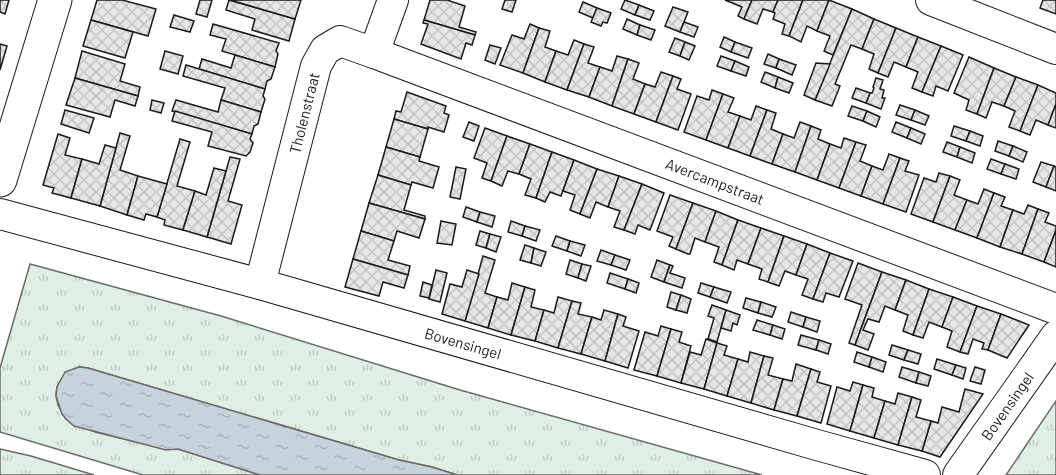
<svg xmlns="http://www.w3.org/2000/svg" width="1056" height="475" font-family="Barlow,sans-serif">
	<style>
		.grass { fill: url(#grass-tufts); stroke: #6a6a6a; stroke-width: 1.5 }
		.water { fill: url(#water-ripples); stroke: #6a6a6a; stroke-width: 1.5 }
		.building { fill: url(#building-cross-hatch); stroke: #1a1a1a; stroke-width: 1.5 }
		.lines { fill: none; stroke-linecap: round; stroke-linejoin: round }
		.minor-casing { stroke: #1a1a1a; stroke-width: 32 }
		.tertiary-casing { stroke: #1a1a1a; stroke-width: 35 }
		.minor { stroke: #fff; stroke-width: 30 }
		.tertiary { stroke: #fff; stroke-width: 33 }
		.labels { text-anchor: middle; dominant-baseline: central; stroke-width: 4.5; stroke-linejoin: round; paint-order: stroke }
		.street-label { font-size: 15px; fill: #1a1a1a; stroke: #fff }
	</style>
	<defs>
		<pattern id="grass-tufts" width="24" height="20" patternUnits="userSpaceOnUse" patternTransform="scale(1.5)"><rect width="24" height="20" fill="#e0efe3"/><path d="M3 7l-1-3M5 7V3M7 7l1-3M15 17l-1-3M17 17v-4M19 17l1-3" fill="none" stroke="#c0ccc2"/></pattern>
		<pattern id="water-ripples" width="26" height="14" patternUnits="userSpaceOnUse" patternTransform="scale(1.5)"><rect width="26" height="14" fill="#c6d2dc"/><path d="M2 4q2-2 4 0t4 0M15 11q2-2 4 0t4 0" fill="none" stroke="#aab4bc"/></pattern>
		<pattern id="building-cross-hatch" width="8" height="8" patternUnits="userSpaceOnUse" patternTransform="scale(1.5)"><rect width="8" height="8" fill="#e6e6e6"/><path d="M0 0l8 8M0 8l8-8" fill="none" stroke="#c5c5c5"/></pattern>
	</defs>
	<rect width="100%" height="100%" fill="#fff"/>
	<g class="grass">
		<polygon points="30,264 221,316 460,390 762,475 457,475 432,467 399,460 88,368 79,367 65,373 57,387 56,396 58,405 66,419 95,432 166,449 178,449 260,475 143,475 0,432 0,368"/>
		<polygon points="1056,401 1056,475 1006,475"/>
		<polygon points="0,449 31,456 94,475 0,475"/>
	</g>
	<polygon class="water" points="79,367 88,368 399,460 432,467 457,475 260,475 178,449 166,450 74,426 66,419 62,414 56,396 57,387 65,372"/>
	<g class="building">
		<polygon points="0,0 9,0 5,14 0,12"/>
		<polygon points="97,0 122,0 156,9 148,36 91,20"/>
		<polygon points="200,0 212,0 207,17 196,14"/>
		<polygon points="229,0 295,19 289,41 252,30 255,19 226,10"/>
		<polygon points="230,0 301,0 295,19"/>
		<polygon points="430,0 447,0 465,6 459,27 476,32 475,35 424,20"/>
		<polygon points="505,0 516,0 512,12 502,9"/>
		<polygon points="625,0 639,5 635,15 621,9"/>
		<polygon points="725,0 752,0 744,19 738,16 742,7"/>
		<polygon points="752,0 778,0 773,12 763,9 757,24 744,19"/>
		<polygon points="778,0 803,0 789,36 782,34 785,24 773,19 775,13 773,12"/>
		<polygon points="803,0 829,0 817,31 807,26 801,42 789,36"/>
		<polygon points="829,0 852,9 833,55 824,51 830,36 817,31"/>
		<polygon points="1043,0 1056,0 1056,14 1040,8"/>
		<polygon points="583,2 597,8 593,18 579,12"/>
		<polygon points="639,5 654,11 650,20 635,15"/>
		<polygon points="673,7 688,12 680,32 665,26"/>
		<polygon points="597,8 611,13 607,23 603,22 601,26 591,22"/>
		<polygon points="852,9 874,19 862,49 851,45 835,84 840,86 832,106 815,100"/>
		<polygon points="174,15 194,21 190,32 170,27"/>
		<polygon points="627,19 640,25 637,35 623,29"/>
		<polygon points="874,19 896,28 878,73 869,69 874,54 862,49"/>
		<polygon points="91,20 133,32 125,58 83,46"/>
		<polygon points="424,20 475,35 472,45 466,43 461,59 421,44 428,24 423,23"/>
		<polygon points="684,22 698,27 694,37 680,32"/>
		<polygon points="213,24 279,43 276,51 278,54 275,67 222,51 226,39 210,35"/>
		<polygon points="530,24 539,28 523,73 500,65 512,35 524,39"/>
		<polygon points="640,25 655,30 651,40 637,35"/>
		<polygon points="539,28 550,31 545,47 556,51 545,82 523,73"/>
		<polygon points="896,28 918,37 906,67 894,62 888,77 878,73"/>
		<polygon points="724,37 735,42 731,52 720,47"/>
		<polygon points="918,37 941,46 922,92 912,88 918,72 906,67"/>
		<polygon points="675,38 685,42 680,56 669,52"/>
		<polygon points="574,40 584,44 567,90 545,82 556,51 568,55"/>
		<polygon points="685,42 695,46 689,60 680,56"/>
		<polygon points="735,42 752,48 748,58 731,52"/>
		<polygon points="0,44 7,46 0,70"/>
		<polygon points="584,44 594,47 588,63 600,67 589,97 567,90"/>
		<polygon points="490,45 501,48 495,64 485,60"/>
		<polygon points="941,46 963,55 948,91 936,86 933,96 922,92"/>
		<polygon points="82,51 125,64 120,81 140,87 138,96 75,78"/>
		<polygon points="165,51 183,56 178,74 160,69"/>
		<polygon points="768,54 779,59 776,68 764,64"/>
		<polygon points="235,55 275,67 271,79 267,81 265,89 199,69 202,59 231,68"/>
		<polygon points="617,56 628,59 612,106 589,97 600,67 612,71"/>
		<polygon points="721,56 735,61 731,71 717,66"/>
		<polygon points="969,57 994,68 977,114 966,110 969,100 954,93"/>
		<polygon points="628,59 639,63 633,79 645,84 634,114 612,106"/>
		<polygon points="779,59 796,65 792,75 776,68"/>
		<polygon points="735,61 749,67 746,76 731,71"/>
		<polygon points="816,63 830,64 815,100 804,95"/>
		<polygon points="186,65 265,89 263,96 265,99 261,112 221,100 225,88 183,76"/>
		<polygon points="994,68 1016,77 1004,106 992,102 986,118 977,114"/>
		<polygon points="661,72 673,76 656,122 634,114 645,84 655,87"/>
		<polygon points="765,72 778,77 775,88 761,82"/>
		<polygon points="673,76 681,79 677,89 691,94 678,130 656,122"/>
		<polygon points="778,77 793,83 789,93 775,88"/>
		<polygon points="1016,77 1038,85 1020,131 1009,127 1015,111 1004,106"/>
		<polygon points="75,78 138,96 135,106 115,100 110,117 66,105"/>
		<polygon points="876,78 883,80 880,89 884,90 882,98 885,98 881,109 866,103 870,93 872,93 874,88 873,87"/>
		<polygon points="1038,85 1056,93 1056,104 1048,125 1036,120 1030,135 1020,131"/>
		<polygon points="856,88 870,93 866,103 852,98"/>
		<polygon points="712,90 723,94 706,140 684,132 697,96 709,100"/>
		<polygon points="407,92 446,106 444,113 449,115 444,132 428,127 428,129 394,119 396,111 401,112"/>
		<polygon points="723,94 734,98 728,112 740,116 728,148 706,140"/>
		<polygon points="152,100 164,103 161,113 150,110"/>
		<polygon points="176,100 218,112 221,100 261,112 258,124 254,126 252,134 172,111"/>
		<polygon points="1056,104 1056,128 1048,125"/>
		<polygon points="900,105 915,110 911,120 896,115"/>
		<polygon points="756,106 767,110 750,156 728,148 740,116 751,120"/>
		<polygon points="852,106 867,111 863,121 848,116"/>
		<polygon points="65,110 94,118 89,133 61,124"/>
		<polygon points="767,110 776,113 771,129 783,134 772,164 750,156"/>
		<polygon points="915,110 929,116 925,125 911,120"/>
		<polygon points="175,111 252,134 250,139 253,143 250,152 246,156 208,146 212,132 172,121"/>
		<polygon points="867,111 880,117 876,127 863,121"/>
		<polygon points="394,119 428,129 420,157 386,147"/>
		<polygon points="469,122 479,126 474,141 463,137"/>
		<polygon points="800,122 811,126 795,172 772,164 783,134 794,138"/>
		<polygon points="896,122 911,128 907,138 892,132"/>
		<polygon points="811,126 821,130 818,139 830,144 817,180 795,172"/>
		<polygon points="954,126 970,131 966,141 951,136"/>
		<polygon points="485,128 507,136 491,181 482,178 487,163 474,158"/>
		<polygon points="911,128 925,134 921,144 907,138"/>
		<polygon points="970,131 983,136 980,146 966,141"/>
		<polygon points="120,133 130,136 120,170 138,176 127,215 100,206"/>
		<polygon points="58,134 70,138 65,155 82,159 71,198 52,193 54,188 43,185"/>
		<polygon points="507,136 530,144 519,174 508,171 502,186 491,181"/>
		<polygon points="844,138 856,142 839,188 817,180 830,144 841,148"/>
		<polygon points="180,139 190,142 177,186 195,191 183,230 164,225 165,220 157,217"/>
		<polygon points="998,141 1013,146 1009,156 995,151"/>
		<polygon points="856,142 866,145 860,161 872,166 861,196 839,188"/>
		<polygon points="947,142 960,147 957,157 943,152"/>
		<polygon points="530,144 552,152 536,198 525,195 531,179 519,174"/>
		<polygon points="105,145 116,148 100,206 71,198 82,159 99,164"/>
		<polygon points="1013,146 1027,152 1023,162 1009,156"/>
		<polygon points="386,147 420,157 419,161 439,167 433,188 412,182 411,185 378,175"/>
		<polygon points="960,147 975,153 972,163 957,157"/>
		<polygon points="552,152 574,160 561,196 550,192 545,202 536,198"/>
		<polygon points="889,154 900,158 883,204 861,196 872,166 883,170"/>
		<polygon points="230,157 240,159 228,201 242,205 231,244 207,237"/>
		<polygon points="900,158 909,161 905,171 919,175 906,212 883,204"/>
		<polygon points="991,159 1005,164 1001,174 987,169"/>
		<polygon points="574,160 597,169 580,214 570,210 575,195 563,191"/>
		<polygon points="1041,162 1054,166 1046,187 1033,182"/>
		<polygon points="1005,164 1019,169 1016,179 1001,174"/>
		<polygon points="1054,166 1056,167 1056,191 1046,187"/>
		<polygon points="456,167 466,169 460,199 450,197"/>
		<polygon points="214,168 226,171 207,237 183,230 195,191 206,195"/>
		<polygon points="597,169 619,176 608,207 596,202 590,218 580,214"/>
		<polygon points="939,173 950,176 933,222 911,214 924,178 936,182"/>
		<polygon points="378,175 411,185 404,210 425,216 425,219 369,203"/>
		<polygon points="138,176 167,184 157,217 146,214 144,220 127,215"/>
		<polygon points="619,176 642,184 624,230 614,227 620,211 608,207"/>
		<polygon points="950,176 960,180 954,195 967,200 955,230 933,222"/>
		<polygon points="642,184 664,193 650,230 638,225 635,234 624,230"/>
		<polygon points="984,189 994,193 977,238 955,230 967,200 978,204"/>
		<polygon points="994,193 1005,197 1001,206 1013,210 1000,247 977,238"/>
		<polygon points="670,195 693,203 676,249 669,246 673,237 657,231"/>
		<polygon points="369,203 425,219 419,238 397,231 394,241 361,231"/>
		<polygon points="693,203 716,211 705,242 695,238 690,254 688,254 676,249"/>
		<polygon points="1028,205 1038,209 1022,254 1000,247 1013,210 1024,214"/>
		<polygon points="466,207 480,212 477,222 463,217"/>
		<polygon points="1038,209 1049,213 1045,222 1056,226 1056,230 1044,262 1022,254"/>
		<polygon points="716,211 738,220 722,265 714,262 719,247 705,242"/>
		<polygon points="480,212 495,216 492,227 477,222"/>
		<polygon points="738,220 761,228 748,264 737,260 734,270 722,265"/>
		<polygon points="441,221 456,224 452,245 437,243"/>
		<polygon points="511,221 525,226 522,236 508,232"/>
		<polygon points="525,226 540,230 536,241 522,236"/>
		<polygon points="761,228 784,236 768,282 759,279 762,269 748,264"/>
		<polygon points="1056,230 1056,267 1044,262"/>
		<polygon points="361,231 394,241 388,260 410,266 408,275 353,259"/>
		<polygon points="480,231 490,234 486,248 476,245"/>
		<polygon points="490,234 501,237 496,252 486,248"/>
		<polygon points="556,236 570,241 567,251 552,246"/>
		<polygon points="784,236 807,244 796,275 785,271 779,286 768,282"/>
		<polygon points="570,241 585,245 581,256 567,251"/>
		<polygon points="807,244 830,253 813,299 802,295 808,279 796,275"/>
		<polygon points="525,245 534,248 531,263 520,260"/>
		<polygon points="534,248 546,252 541,266 531,263"/>
		<polygon points="601,250 615,255 611,265 597,261"/>
		<polygon points="830,253 853,261 839,297 826,293 823,302 813,299"/>
		<polygon points="615,255 630,260 626,270 611,265"/>
		<polygon points="483,256 495,260 485,293 497,297 488,328 465,321"/>
		<polygon points="353,259 408,275 404,288 383,282 379,296 345,287"/>
		<polygon points="570,260 582,264 578,278 566,274"/>
		<polygon points="657,260 670,265 664,282 651,277"/>
		<polygon points="858,263 882,272 855,345 849,343 862,305 845,299"/>
		<polygon points="582,264 591,266 586,281 578,278"/>
		<polygon points="670,265 673,266 670,273 685,278 682,288 664,282"/>
		<polygon points="436,270 447,273 440,302 429,299"/>
		<polygon points="467,270 479,274 465,321 442,314 450,284 462,287"/>
		<polygon points="882,272 906,280 895,310 885,306 879,322 868,319 863,330 874,334 868,350 855,345"/>
		<polygon points="610,273 628,279 625,289 607,283"/>
		<polygon points="628,279 639,283 636,293 625,289"/>
		<polygon points="906,280 929,289 913,335 903,331 908,315 895,310"/>
		<polygon points="423,282 432,285 429,298 420,296"/>
		<polygon points="512,283 525,287 511,335 488,328 497,297 508,300"/>
		<polygon points="701,283 714,287 710,297 698,293"/>
		<polygon points="525,287 535,290 531,307 544,310 535,341 511,335"/>
		<polygon points="714,287 731,292 727,303 710,297"/>
		<polygon points="929,289 953,297 942,327 929,322 923,338 913,335"/>
		<polygon points="671,292 681,295 676,310 667,307"/>
		<polygon points="681,295 691,299 687,313 676,310"/>
		<polygon points="558,297 572,301 558,348 535,341 544,310 554,313"/>
		<polygon points="953,297 977,306 960,352 947,347 952,331 942,327"/>
		<polygon points="746,298 761,302 758,313 743,308"/>
		<polygon points="572,301 581,303 578,314 592,317 581,354 558,348"/>
		<polygon points="761,302 776,307 772,317 758,313"/>
		<polygon points="712,305 726,310 717,342 708,339 714,318 708,316"/>
		<polygon points="977,306 1001,314 988,350 982,349 984,343 973,339 968,354 960,352"/>
		<polygon points="604,310 618,314 605,361 581,354 592,317 601,320"/>
		<polygon points="726,310 740,315 737,325 733,323 731,331 721,328"/>
		<polygon points="791,312 806,317 803,327 788,322"/>
		<polygon points="618,314 626,317 623,326 639,331 628,368 605,361"/>
		<polygon points="1001,314 1029,325 1007,358 988,350"/>
		<polygon points="806,317 820,321 817,332 803,327"/>
		<polygon points="757,320 773,325 770,335 753,330"/>
		<polygon points="773,325 785,329 782,339 770,335"/>
		<polygon points="661,326 671,329 657,376 634,370 645,332 658,336"/>
		<polygon points="671,329 682,332 679,342 691,346 681,383 657,376"/>
		<polygon points="801,335 819,340 816,350 798,345"/>
		<polygon points="706,339 717,343 704,389 681,383 690,352 701,355"/>
		<polygon points="819,340 831,344 828,354 816,350"/>
		<polygon points="717,343 727,346 724,355 738,359 727,396 704,389"/>
		<polygon points="892,345 908,350 904,360 889,355"/>
		<polygon points="908,350 921,354 918,364 904,360"/>
		<polygon points="750,352 764,356 751,403 727,396 738,359 748,362"/>
		<polygon points="857,352 872,357 869,367 854,362"/>
		<polygon points="764,356 773,358 768,375 783,379 774,410 751,403"/>
		<polygon points="872,357 886,362 883,372 869,367"/>
		<polygon points="937,359 956,365 952,375 934,369"/>
		<polygon points="796,364 811,369 797,416 774,410 783,379 792,381"/>
		<polygon points="956,365 966,368 963,379 952,375"/>
		<polygon points="902,367 919,372 916,383 899,377"/>
		<polygon points="975,367 985,370 981,384 970,381"/>
		<polygon points="811,369 820,372 817,382 831,386 821,423 797,416"/>
		<polygon points="919,372 931,376 928,386 916,383"/>
		<polygon points="853,382 863,385 850,431 827,424 837,387 850,391"/>
		<polygon points="863,385 874,388 872,397 885,401 874,438 850,431"/>
		<polygon points="965,389 983,394 940,457 922,451 931,421 938,423 942,407 959,412"/>
		<polygon points="898,393 912,397 898,445 874,438 885,401 895,404"/>
		<polygon points="912,397 921,400 916,417 931,421 922,451 898,445"/>
	</g>
	<g class="lines">
		<g class="minor-casing">
			<g id="minor">
				<polyline points="931,0 1056,49"/>
				<polyline points="374,53 1056,309"/>
				<polyline points="0,214 260,284 817,445 925,475"/>
				<polyline points="260,284 316,66 325,50 340,41 374,53 393,0"/>
				<polyline points="958,475 1056,336"/>
			</g>
		</g>
		<g class="tertiary-casing">
			<polyline id="tertiary" points="0,180 55,0"/>
		</g>
		<use href="#minor" class="minor"/>
		<use href="#tertiary" class="tertiary"/>
	</g>
	<g class="labels">
		<g class="street-label">
			<text transform="translate(304 113) rotate(-76)">Tholenstraat</text>
			<text transform="translate(715 181) rotate(21)">Avercampstraat</text>
			<text transform="translate(463 343) rotate(16)">Bovensingel</text>
			<text transform="translate(1007 406) rotate(-55)">Bovensingel</text>
		</g>
	</g>
</svg>
